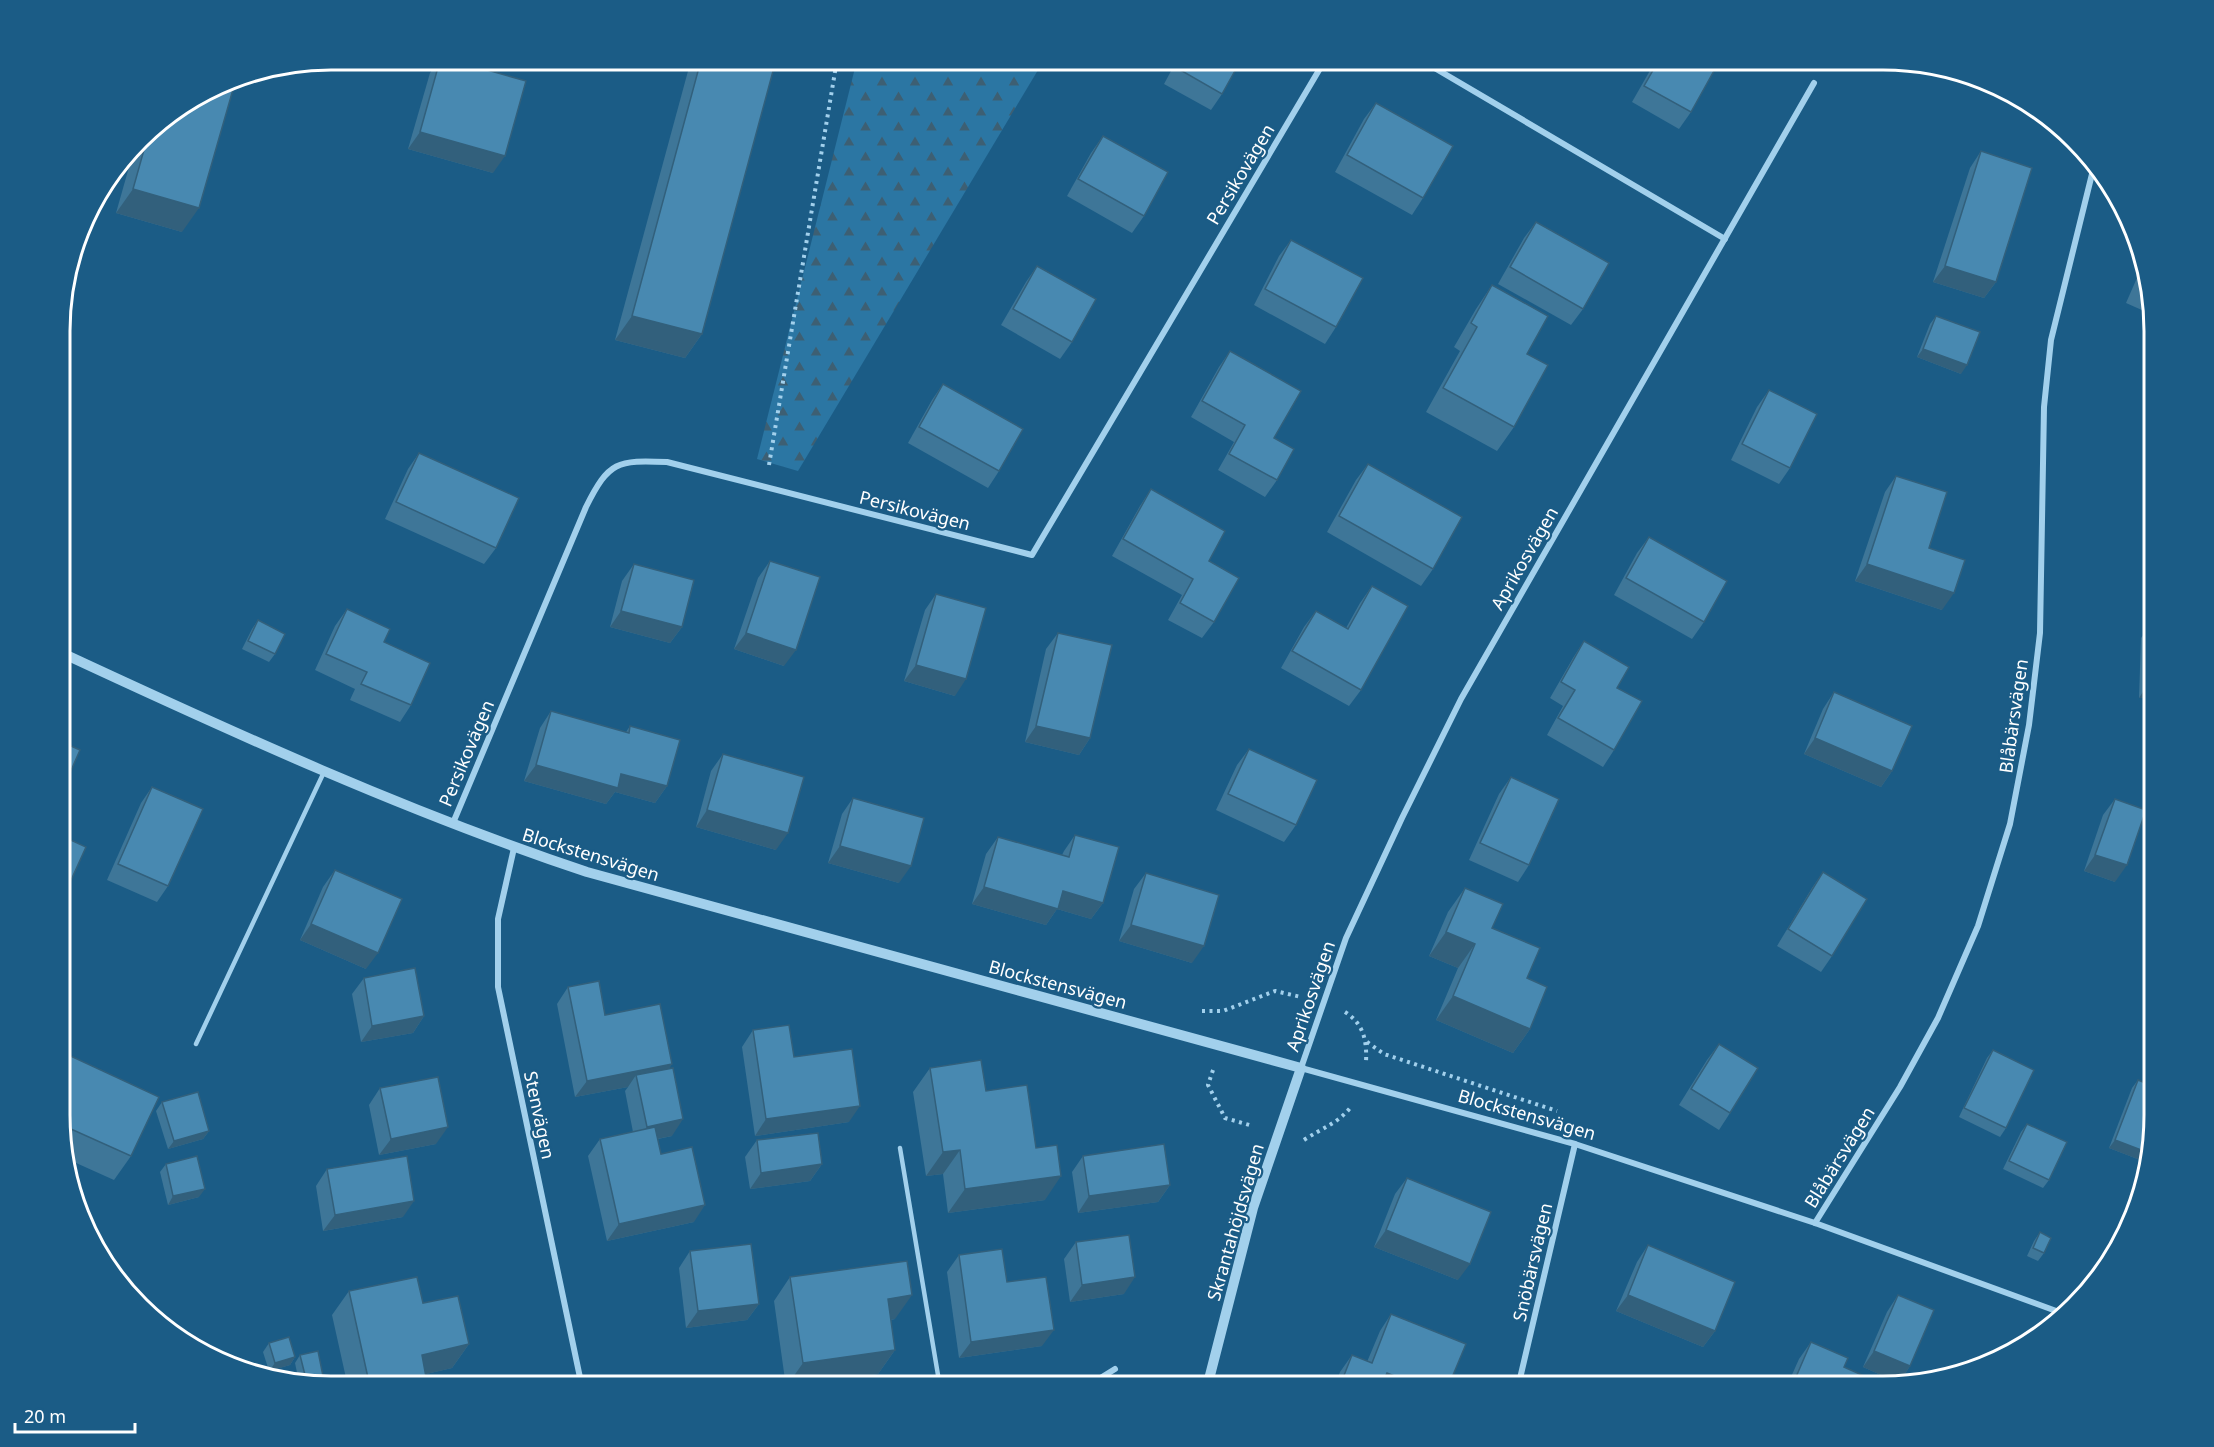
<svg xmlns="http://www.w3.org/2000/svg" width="2214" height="1447" font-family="'Noto Sans',sans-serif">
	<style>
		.forest { fill: url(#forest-firs) }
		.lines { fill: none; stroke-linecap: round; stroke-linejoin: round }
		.path { stroke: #a2d0ec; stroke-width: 4; stroke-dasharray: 3 4.5; stroke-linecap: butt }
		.service { stroke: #a2d0ec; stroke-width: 4.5 }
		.minor { stroke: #a2d0ec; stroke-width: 6 }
		.tertiary { stroke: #a2d0ec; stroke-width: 10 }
		.wall { fill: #3e7698 }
		.shaded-wall { fill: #32607c }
		.building { fill: #4889b1; stroke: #32607c; stroke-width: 1.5 }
		.labels { text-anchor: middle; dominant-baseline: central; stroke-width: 4.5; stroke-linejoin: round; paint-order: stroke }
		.street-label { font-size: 18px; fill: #fff; stroke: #1b5c86 }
		.rim { fill: none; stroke: #fff; stroke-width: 3 }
	</style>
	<defs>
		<pattern id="forest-firs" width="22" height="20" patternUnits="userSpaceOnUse" patternTransform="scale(1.5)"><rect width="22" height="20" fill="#2b76a3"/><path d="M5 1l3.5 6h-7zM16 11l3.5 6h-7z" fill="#3d5f73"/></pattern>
	</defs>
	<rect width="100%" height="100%" fill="#1b5c86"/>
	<polygon class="forest" points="857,60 1044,60 798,471 757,459"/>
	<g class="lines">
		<g class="path">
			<polyline points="769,465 837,60"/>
			<polyline points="1202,1011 1223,1011 1275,991 1301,997"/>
			<path d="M1345,1012c19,12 22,29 21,50"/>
			<polyline points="1367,1042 1384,1054 1557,1111"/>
			<polyline points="1213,1070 1208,1085 1225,1118 1253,1126"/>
			<path d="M1304,1140c18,-12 33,-16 47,-33"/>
		</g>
		<g class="service">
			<polyline points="196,1044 324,772"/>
			<polyline points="900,1148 940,1387"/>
		</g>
		<g class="minor">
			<polyline points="1421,60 1725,239"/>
			<polyline points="1814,83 1461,699 1402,818 1346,938 1301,1068 1575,1144 1815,1223 2059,1312"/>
			<path d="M453,823l133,-316c23,-46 31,-47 81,-45l365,93 293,-495"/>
			<polyline points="514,848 498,919 498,987 582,1387"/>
			<polyline points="1815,1223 1900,1087 1938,1018 1978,926 2010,824 2029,725 2040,633 2044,407 2051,340 2093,170"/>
			<polyline points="1086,1387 1115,1369"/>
			<polyline points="1518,1387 1575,1144"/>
		</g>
		<path class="tertiary" d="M62,653c172,80 345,159 525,219l714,196 -48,140 -46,179"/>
	</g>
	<g class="wall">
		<polygon points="439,60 452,60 493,173 408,149 430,73"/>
		<polygon points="691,60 776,60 702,334 685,358 615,340"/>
		<polygon points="1177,60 1241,60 1222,94 1211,110 1164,84"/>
		<polygon points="1656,60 1720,60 1691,112 1679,129 1632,102"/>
		<polygon points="1376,103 1423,198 1412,215 1335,172 1364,119"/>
		<polygon points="152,128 182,232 116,213 133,153"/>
		<polygon points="1103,136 1144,216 1132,233 1067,196 1091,153"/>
		<polygon points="1981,151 1996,282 1984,298 1933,282 1970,168"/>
		<polygon points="1536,222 1583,309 1571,325 1498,284 1524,238"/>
		<polygon points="1291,240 1336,327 1325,344 1254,305 1279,256"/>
		<polygon points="1037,266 1072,342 1060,359 1001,325 1026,282"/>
		<polygon points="2140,271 2153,315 2126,303"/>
		<polygon points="1492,285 1527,354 1514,427 1497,451 1426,412 1460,351 1454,347 1476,309"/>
		<polygon points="1936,316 1961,374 1917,357 1930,324"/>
		<polygon points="1230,351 1274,438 1277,480 1265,497 1218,470 1234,442 1191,417 1219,367"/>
		<polygon points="943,384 999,471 988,488 908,443 932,400"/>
		<polygon points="1769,390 1790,468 1779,484 1731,460 1757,407"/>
		<polygon points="419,453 496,548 484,564 385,519 408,469"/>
		<polygon points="1368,464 1433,569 1421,586 1327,532 1356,480"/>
		<polygon points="1896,476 1929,548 1942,610 1855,581 1885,492"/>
		<polygon points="1151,489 1209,561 1214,622 1202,638 1168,620 1182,595 1112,556 1140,506"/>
		<polygon points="1649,537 1704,622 1692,639 1614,595 1637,553"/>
		<polygon points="770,561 784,666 734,649 758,578"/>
		<polygon points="634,564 682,627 670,643 610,627 622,581"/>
		<polygon points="1372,586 1361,690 1349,706 1281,668 1304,627 1316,611 1346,628 1360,603"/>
		<polygon points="936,594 955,696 904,681 925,610"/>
		<polygon points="347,609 384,642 411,705 400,722 350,700 355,689 315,670 335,626"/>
		<polygon points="258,620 275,654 269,662 242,649 252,629"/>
		<polygon points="2153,621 2153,698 2139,698 2141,638"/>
		<polygon points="1058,633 1090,738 1079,755 1025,742 1046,649"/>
		<polygon points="1584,641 1617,688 1614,750 1603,767 1547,735 1563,706 1550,698 1573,658"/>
		<polygon points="1834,692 1892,771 1881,787 1804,754 1823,709"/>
		<polygon points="551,711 626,732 630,726 667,786 655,803 615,792 606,804 524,781 540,728"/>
		<polygon points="1249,749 1296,825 1284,842 1216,810 1237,765"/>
		<polygon points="723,754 776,850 696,827 711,771"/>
		<polygon points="1511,777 1529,865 1518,882 1469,860 1499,794"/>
		<polygon points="152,787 168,886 157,902 107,880 141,803"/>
		<polygon points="853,798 899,883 828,863 842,814"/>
		<polygon points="2115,799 2115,882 2084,871 2103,815"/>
		<polygon points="1075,835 1103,903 1091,919 1057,909 1046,925 972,904 986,854 998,837 1062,855 1064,851"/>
		<polygon points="335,870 366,969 300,940 323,887"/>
		<polygon points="1823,872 1832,956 1821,972 1777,946 1812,888"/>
		<polygon points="1146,873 1192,963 1119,941 1134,889"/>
		<polygon points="1465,888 1492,928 1530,1029 1513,1053 1436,1020 1458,968 1429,956 1448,912"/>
		<polygon points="364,978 424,1016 413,1033 361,1042 352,994"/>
		<polygon points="568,987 672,1064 669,1068 672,1136 658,1139 661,1154 694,1222 607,1241 588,1156 600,1139 633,1132 625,1091 628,1087 575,1097 557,1004"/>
		<polygon points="753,1030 794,1057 849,1122 755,1136 742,1047"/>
		<polygon points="1719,1044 1730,1113 1719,1130 1679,1105 1707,1060"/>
		<polygon points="1993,1050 2006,1128 2000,1137 1959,1117 1987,1058"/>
		<polygon points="62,1052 131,1156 114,1180 65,1158 62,1150"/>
		<polygon points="930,1068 986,1091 1036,1148 1045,1200 948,1213 943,1174 926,1176 913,1092"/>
		<polygon points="2138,1080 2153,1133 2148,1163 2109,1148 2132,1088"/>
		<polygon points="380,1088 436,1144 379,1155 369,1105"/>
		<polygon points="162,1102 209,1131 203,1139 168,1149 156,1111"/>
		<polygon points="2027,1124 2049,1180 2043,1188 2003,1169 2021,1132"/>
		<polygon points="757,1140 822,1164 810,1181 750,1189 745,1157"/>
		<polygon points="1083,1156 1170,1185 1158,1202 1078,1213 1072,1172"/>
		<polygon points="166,1164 199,1197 168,1205 160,1172"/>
		<polygon points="327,1169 403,1217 323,1231 316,1186"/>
		<polygon points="1407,1178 1458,1280 1374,1247 1395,1194"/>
		<polygon points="2040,1232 2044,1253 2038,1261 2027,1256 2034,1241"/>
		<polygon points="1076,1242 1124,1294 1070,1302 1064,1259"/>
		<polygon points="1648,1245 1715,1331 1703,1347 1616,1311 1637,1262"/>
		<polygon points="690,1251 759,1304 747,1320 686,1328 679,1268"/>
		<polygon points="959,1255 1042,1346 959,1358 947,1272"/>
		<polygon points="790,1277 895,1319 891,1320 895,1350 878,1374 786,1387 774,1301"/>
		<polygon points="349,1291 469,1344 452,1368 426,1374 426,1377 419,1387 348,1387 332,1315"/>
		<polygon points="1898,1295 1910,1366 1899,1383 1863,1367 1887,1312"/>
		<polygon points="1391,1314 1448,1387 1334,1387 1340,1372 1352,1355 1367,1362 1380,1331"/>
		<polygon points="1811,1342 1844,1367 1868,1386 1787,1386 1799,1359"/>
		<polygon points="269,1343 295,1357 290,1365 269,1371 263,1352"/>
		<polygon points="300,1355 325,1386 299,1382 295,1363"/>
	</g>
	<g class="shaded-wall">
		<polygon points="420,132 505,156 493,173 408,149"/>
		<polygon points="133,189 199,208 182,232 116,213"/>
		<polygon points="1945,266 1996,282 1984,298 1933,282"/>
		<polygon points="632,316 702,334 685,358 615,340"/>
		<polygon points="1923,349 1967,365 1961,374 1917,357"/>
		<polygon points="1867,564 1954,593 1942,610 1855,581"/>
		<polygon points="621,611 682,627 670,643 610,627"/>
		<polygon points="746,633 796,650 784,666 734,649"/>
		<polygon points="916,665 966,679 955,696 904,681"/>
		<polygon points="2150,681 2153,681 2153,698 2139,698"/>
		<polygon points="1036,726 1090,738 1079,755 1025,742"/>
		<polygon points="1815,738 1892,771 1881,787 1804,754"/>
		<polygon points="536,765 621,774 667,786 655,803 615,792 606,804 524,781"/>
		<polygon points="707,810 788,833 776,850 696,827"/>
		<polygon points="840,846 911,866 899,883 828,863"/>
		<polygon points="2095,855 2127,865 2115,882 2084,871"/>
		<polygon points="984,887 1063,891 1103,903 1091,919 1057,909 1046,925 972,904"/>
		<polygon points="311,924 378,953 366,969 300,940"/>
		<polygon points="1131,925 1204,946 1192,963 1119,941"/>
		<polygon points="1446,932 1475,944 1458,968 1429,956"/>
		<polygon points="1453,996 1530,1029 1513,1053 1436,1020"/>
		<polygon points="424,1016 413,1033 361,1042 372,1026"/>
		<polygon points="672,1064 661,1080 636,1075 628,1087 575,1097 587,1081"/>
		<polygon points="860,1106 849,1122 755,1136 766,1119"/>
		<polygon points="683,1119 672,1136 636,1143 647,1127"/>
		<polygon points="448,1127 436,1144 379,1155 391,1139"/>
		<polygon points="209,1131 203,1139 168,1149 174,1141"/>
		<polygon points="2115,1140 2149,1153 2148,1163 2109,1148"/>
		<polygon points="960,1150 943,1174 926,1176 943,1152"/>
		<polygon points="822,1164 810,1181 750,1189 761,1173"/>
		<polygon points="1061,1176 1045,1200 948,1213 965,1189"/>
		<polygon points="1170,1185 1158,1202 1078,1213 1089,1196"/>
		<polygon points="205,1189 199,1197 168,1205 173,1196"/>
		<polygon points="414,1201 403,1217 323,1231 335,1215"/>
		<polygon points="705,1205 694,1222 607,1241 619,1224"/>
		<polygon points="1386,1230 1470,1264 1458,1280 1374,1247"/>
		<polygon points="1135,1277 1124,1294 1070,1302 1082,1285"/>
		<polygon points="912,1295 895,1319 871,1323 888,1299"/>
		<polygon points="1628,1295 1715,1331 1703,1347 1616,1311"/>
		<polygon points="759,1304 747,1320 686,1328 698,1311"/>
		<polygon points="1054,1330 1042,1346 959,1358 971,1342"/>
		<polygon points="469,1344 452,1368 405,1379 422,1355"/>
		<polygon points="895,1350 878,1374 786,1387 803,1363"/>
		<polygon points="1874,1351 1910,1366 1899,1383 1863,1367"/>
		<polygon points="295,1357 290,1365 269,1371 275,1363"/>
		<polygon points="1387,1373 1422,1387 1377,1387"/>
		<polygon points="426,1377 419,1387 378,1387"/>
		<polygon points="1796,1377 1819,1386 1789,1386"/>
		<polygon points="1341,1383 1351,1387 1338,1387"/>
	</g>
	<g class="building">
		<polygon points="440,60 452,60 526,81 505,156 420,132"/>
		<polygon points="701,60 776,60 702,334 632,316"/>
		<polygon points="1179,60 1241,60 1222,94 1175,67"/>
		<polygon points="1659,60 1720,60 1691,112 1644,86"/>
		<polygon points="236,79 199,208 133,189 149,132 152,128 228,81"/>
		<polygon points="1376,103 1453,146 1423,198 1347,155"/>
		<polygon points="1103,136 1168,172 1144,216 1078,179"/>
		<polygon points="1981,151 2032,168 1996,282 1945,266"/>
		<polygon points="1536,222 1609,263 1583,309 1510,267"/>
		<polygon points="1291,240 1363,278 1336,327 1265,289"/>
		<polygon points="1037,266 1096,299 1072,342 1013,309"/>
		<polygon points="1492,285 1548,316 1527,354 1548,365 1514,427 1443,388 1477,327 1471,323"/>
		<polygon points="1936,316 1980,332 1967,365 1923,349"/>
		<polygon points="1230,351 1301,391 1274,438 1294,449 1277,480 1229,454 1245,425 1202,401"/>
		<polygon points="943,384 1023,429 999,471 919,427"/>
		<polygon points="1769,390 1817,414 1790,468 1742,444"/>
		<polygon points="419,453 519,498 496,548 396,502"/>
		<polygon points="1368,464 1462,517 1433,569 1339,516"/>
		<polygon points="1896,476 1947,492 1929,548 1965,560 1954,593 1867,564"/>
		<polygon points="1151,489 1225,531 1209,561 1239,578 1214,622 1180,603 1193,579 1123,539"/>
		<polygon points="1649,537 1727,581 1704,622 1626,578"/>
		<polygon points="770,561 820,577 796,650 746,633"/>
		<polygon points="634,564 694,580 682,627 621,611"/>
		<polygon points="1372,586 1408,606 1361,690 1292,651 1316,611 1348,629"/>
		<polygon points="936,594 986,608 966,679 916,665"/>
		<polygon points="347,609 390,629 384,642 430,663 411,705 361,684 367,672 326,654"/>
		<polygon points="258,620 285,634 275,654 248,641"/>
		<polygon points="2153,621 2153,681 2150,681"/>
		<polygon points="1058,633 1112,645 1090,738 1036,726"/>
		<polygon points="1584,641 1629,667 1617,688 1642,701 1614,750 1558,718 1575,690 1561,682"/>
		<polygon points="1834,692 1912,726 1892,771 1815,738"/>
		<polygon points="551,711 629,733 630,726 680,740 667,786 621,774 618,788 536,765"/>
		<polygon points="62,742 80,750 62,791"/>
		<polygon points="1249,749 1317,780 1296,825 1228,794"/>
		<polygon points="723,754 804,777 788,833 707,810"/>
		<polygon points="1511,777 1559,799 1529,865 1480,843"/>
		<polygon points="152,787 203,809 168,886 118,864"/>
		<polygon points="853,798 924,818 911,866 840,846"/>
		<polygon points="2115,799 2146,810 2127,865 2095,855"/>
		<polygon points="1075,835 1119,847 1103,903 1063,891 1058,909 984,887 998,837 1069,857"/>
		<polygon points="62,836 86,847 62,900"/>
		<polygon points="335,870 402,899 378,953 311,924"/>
		<polygon points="1823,872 1867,899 1832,956 1788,929"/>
		<polygon points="1146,873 1219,895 1204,946 1131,925"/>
		<polygon points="1465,888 1503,904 1492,928 1540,948 1527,978 1547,987 1530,1029 1453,996 1475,944 1446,932"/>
		<polygon points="415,968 424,1016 372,1026 364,978"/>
		<polygon points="599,981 605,1015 660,1004 672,1064 587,1081 568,987"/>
		<polygon points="789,1025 794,1057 852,1049 860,1106 766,1119 753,1030"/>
		<polygon points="1719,1044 1758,1068 1730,1113 1691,1089"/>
		<polygon points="1993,1050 2034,1070 2006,1128 1964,1108"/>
		<polygon points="62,1052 159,1097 131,1156 62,1125"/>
		<polygon points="981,1060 986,1091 1027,1085 1036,1148 1057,1145 1061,1176 965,1189 960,1150 943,1152 930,1068"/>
		<polygon points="673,1068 683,1119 647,1127 636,1075"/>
		<polygon points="438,1077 448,1127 391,1139 380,1088"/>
		<polygon points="2138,1080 2153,1086 2153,1133 2149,1153 2115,1140"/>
		<polygon points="198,1092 209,1131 174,1141 162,1102"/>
		<polygon points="2027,1124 2067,1142 2049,1180 2009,1161"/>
		<polygon points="655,1127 661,1154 692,1147 705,1205 619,1224 600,1139"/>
		<polygon points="818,1133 822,1164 761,1173 757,1140"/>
		<polygon points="1164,1144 1170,1185 1089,1196 1083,1156"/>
		<polygon points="197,1156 205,1189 173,1196 166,1164"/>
		<polygon points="407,1156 414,1201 335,1215 327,1169"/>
		<polygon points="1407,1178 1491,1212 1470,1264 1386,1230"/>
		<polygon points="2040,1232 2051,1238 2044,1253 2033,1248"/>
		<polygon points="1129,1235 1135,1277 1082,1285 1076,1242"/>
		<polygon points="751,1244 759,1304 698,1311 690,1251"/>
		<polygon points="1648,1245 1735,1282 1715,1331 1628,1295"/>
		<polygon points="1002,1249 1007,1282 1046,1277 1054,1330 971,1342 959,1255"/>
		<polygon points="907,1261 912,1295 888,1299 895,1350 803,1363 790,1277"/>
		<polygon points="417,1277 423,1303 458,1296 469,1344 422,1355 426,1377 378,1387 370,1387 349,1291"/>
		<polygon points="1898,1295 1934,1310 1910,1366 1874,1351"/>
		<polygon points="1391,1314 1466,1344 1448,1387 1422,1387 1387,1373 1381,1387 1351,1387 1341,1383 1352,1355 1372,1363"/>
		<polygon points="289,1337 295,1357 275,1363 269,1343"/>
		<polygon points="1811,1342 1848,1358 1844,1367 1871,1379 1868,1386 1819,1386 1796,1377"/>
		<polygon points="318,1351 325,1386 307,1383 300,1355"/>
		<polygon points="239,1365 240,1371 233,1367"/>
	</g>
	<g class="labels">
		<g class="street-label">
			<text transform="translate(1240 174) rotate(-59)">Persikovägen</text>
			<text transform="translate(915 510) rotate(14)">Persikovägen</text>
			<text transform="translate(1524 558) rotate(-60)">Aprikosvägen</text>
			<text transform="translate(2013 716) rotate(-82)">Blåbärsvägen</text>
			<text transform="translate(466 753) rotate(-67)">Persikovägen</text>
			<text transform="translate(591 854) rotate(17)">Blockstensvägen</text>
			<text transform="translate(1058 984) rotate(15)">Blockstensvägen</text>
			<text transform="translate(1310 996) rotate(-71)">Aprikosvägen</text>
			<text transform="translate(1527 1114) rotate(16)">Blockstensvägen</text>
			<text transform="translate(540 1115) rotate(78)">Stenvägen</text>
			<text transform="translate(1839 1157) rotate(-58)">Blåbärsvägen</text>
			<text transform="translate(1235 1222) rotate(-74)">Skrantahöjdsvägen</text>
			<text transform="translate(1532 1262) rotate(-77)">Snöbärsvägen</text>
		</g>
	</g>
	<path d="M0 0H2214V1447H0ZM331 70H1883A261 261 0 0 1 2144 331V1115A261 261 0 0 1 1883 1376H331A261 261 0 0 1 70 1115V331A261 261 0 0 1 331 70Z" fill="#1b5c86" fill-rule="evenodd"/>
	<path class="rim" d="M331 70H1883A261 261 0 0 1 2144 331V1115A261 261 0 0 1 1883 1376H331A261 261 0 0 1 70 1115V331A261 261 0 0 1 331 70Z"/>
	<path d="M15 1423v9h120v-9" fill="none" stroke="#ffffff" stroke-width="3"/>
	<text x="24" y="1423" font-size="18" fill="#ffffff" stroke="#1b5c86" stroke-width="4.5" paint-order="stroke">20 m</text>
</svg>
